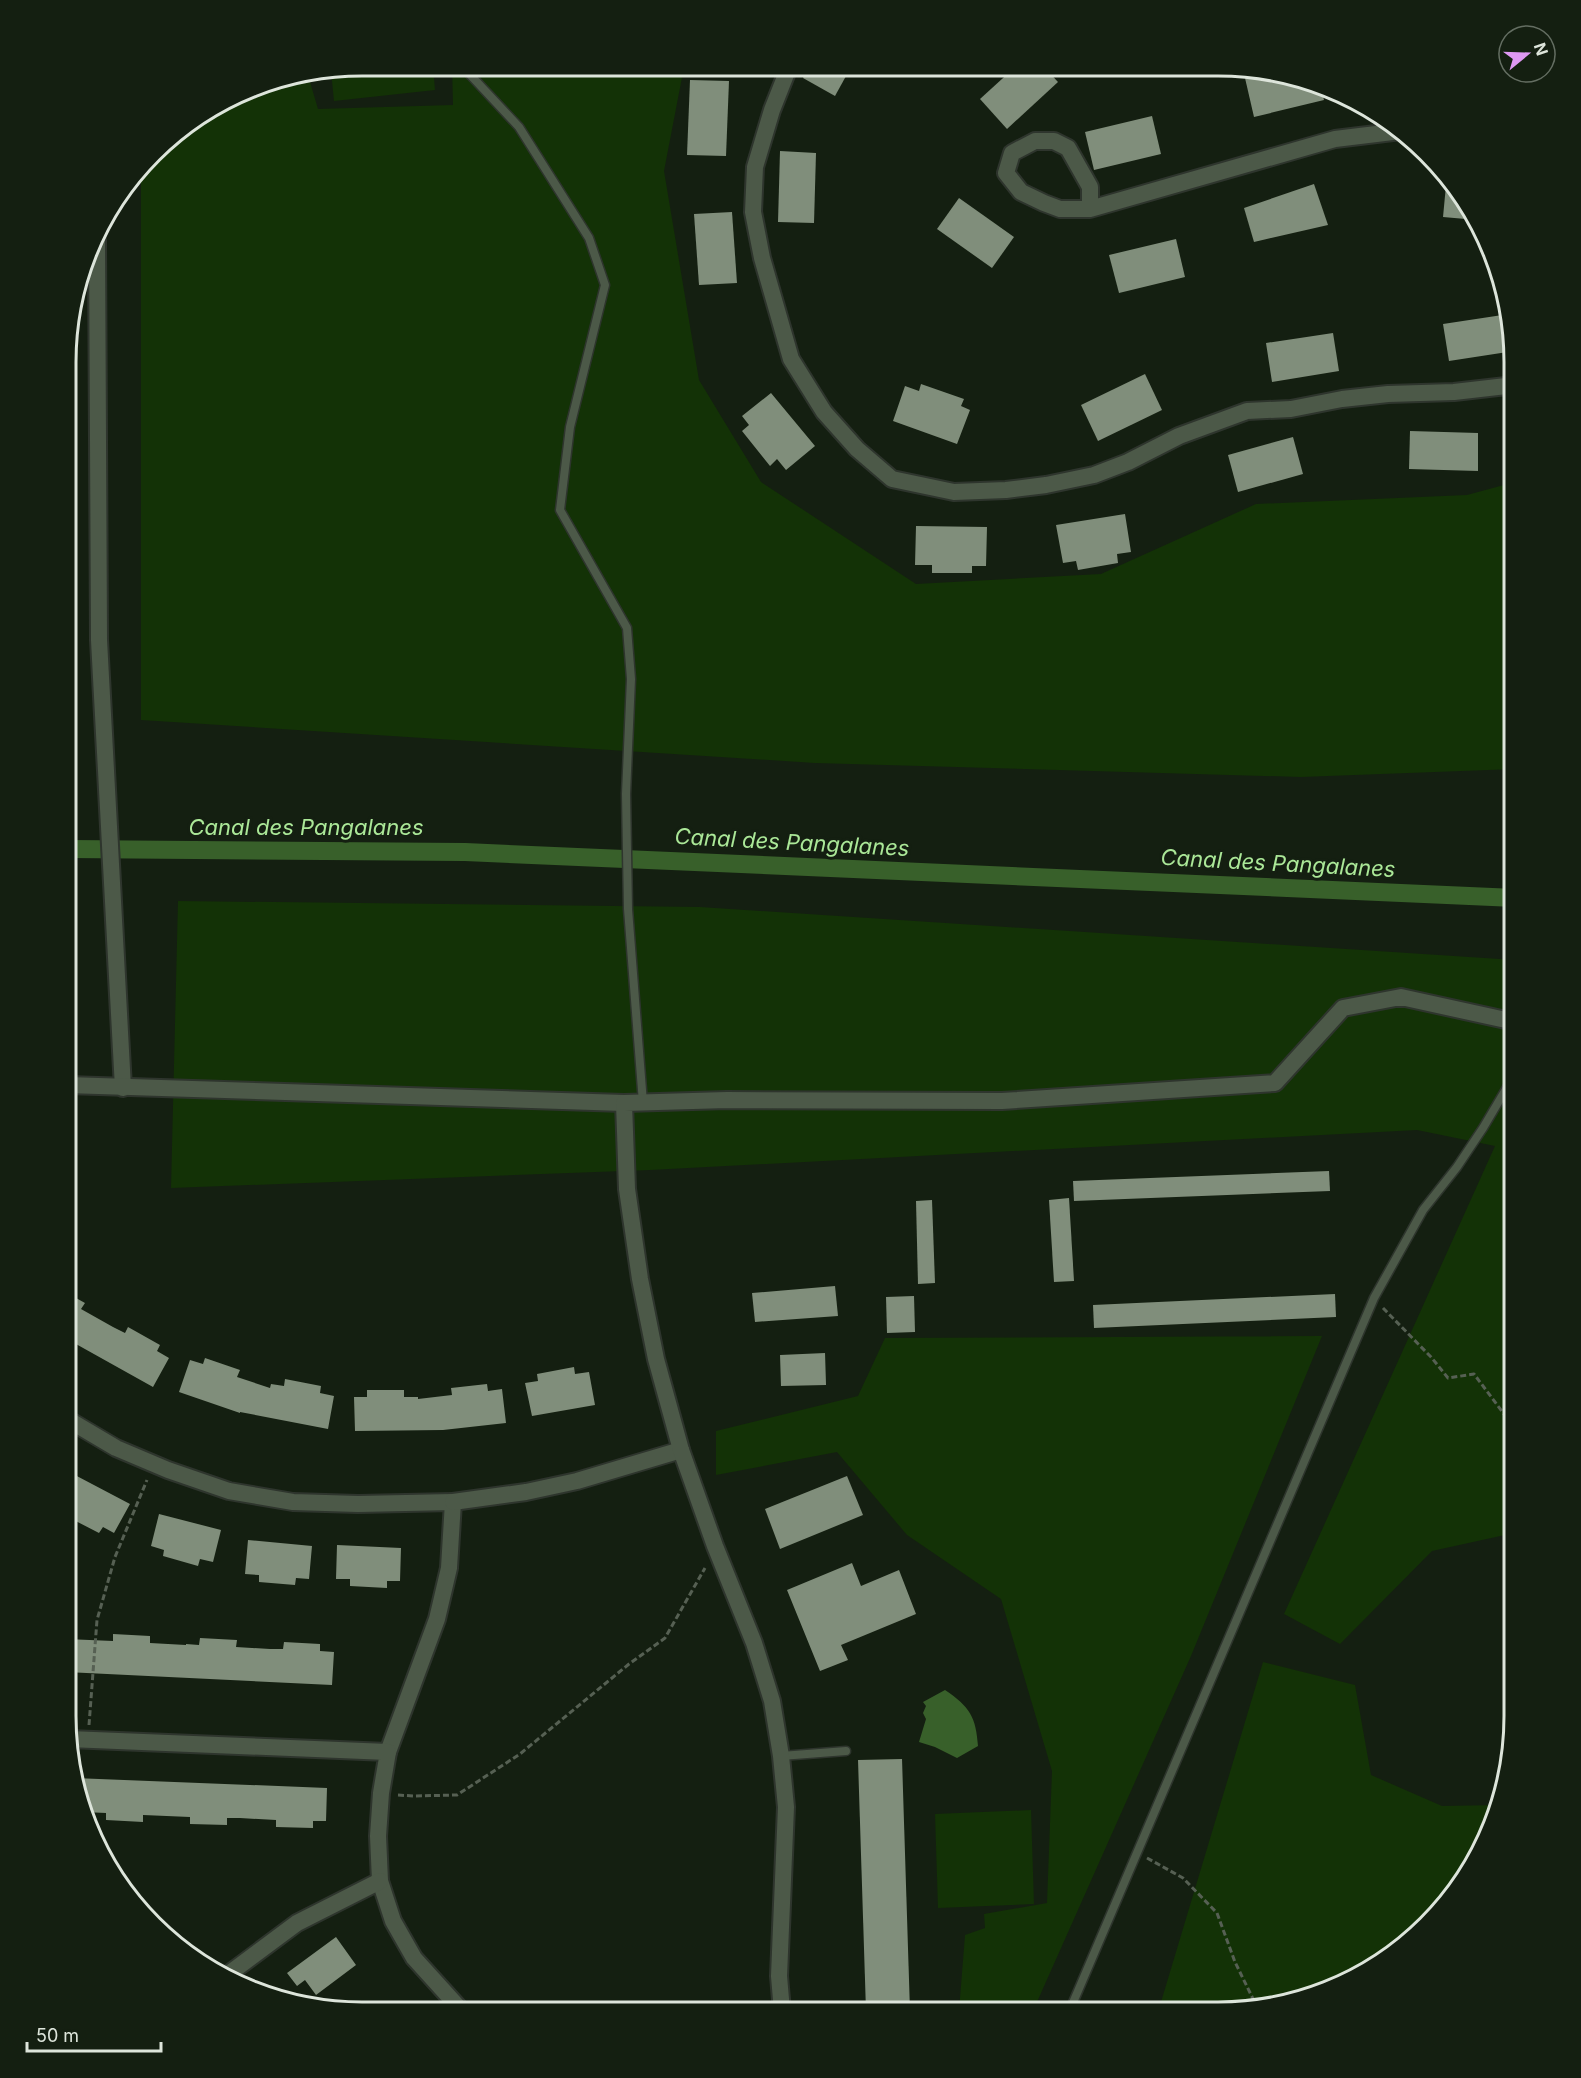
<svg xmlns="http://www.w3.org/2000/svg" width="1581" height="2078" font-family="Inter,sans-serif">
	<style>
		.green { fill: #133206 }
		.water { fill: #38602a }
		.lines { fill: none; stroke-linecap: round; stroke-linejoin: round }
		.canal { stroke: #38602a; stroke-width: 18 }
		.building { fill: #808e7b }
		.lane-casing { stroke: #2e352d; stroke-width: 11 }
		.street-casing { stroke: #2e352d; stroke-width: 20 }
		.path { stroke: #566053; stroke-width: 3; stroke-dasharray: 6 3; stroke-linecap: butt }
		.lane { stroke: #4c5948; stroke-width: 8 }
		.street { stroke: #4c5948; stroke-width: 16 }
		.labels { text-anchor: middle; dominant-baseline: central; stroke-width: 6; stroke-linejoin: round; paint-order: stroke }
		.water-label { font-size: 22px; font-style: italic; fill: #abe898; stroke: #141f11 }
		.rim { fill: none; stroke: #dde5db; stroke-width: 3 }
	</style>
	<rect width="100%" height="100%" fill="#141f11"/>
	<g class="green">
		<polygon points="362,66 433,66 435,90 334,101 331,71"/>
		<polygon points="452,66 684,67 664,171 699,380 761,482 916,584 1101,574 1256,504 1467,495 1515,482 1515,769 1301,777 815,763 141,720 141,171 167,139 267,82 308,75 318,109 453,105"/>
		<polygon points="178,901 700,907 1515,960 1514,1533 1432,1551 1340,1644 1284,1614 1495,1146 1417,1130 650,1170 171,1188"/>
		<polygon points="1322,1336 1191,1656 1033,2011 959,2011 965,1935 985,1928 984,1914 1047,1903 1052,1771 1001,1599 907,1535 837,1452 716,1475 716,1431 858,1396 885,1338"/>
		<polygon points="1263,1662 1355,1685 1371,1775 1442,1806 1500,1805 1499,1811 1465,1880 1414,1938 1350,1981 1295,2002 1219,2012 1158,2012"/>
		<polygon points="1031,1810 1034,1904 938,1908 935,1814"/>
	</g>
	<path class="water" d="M945,1690c25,17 31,27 33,56l-21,12 -22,-11 -16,-5 7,-23 -3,-6 3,-7 -3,-4z"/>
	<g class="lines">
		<polyline class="canal" points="68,849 465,852 1515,898"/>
	</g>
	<g class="building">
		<polygon points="809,67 851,67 835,96 803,78"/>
		<polygon points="1014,68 1045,68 1058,82 1007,129 980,99"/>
		<polygon points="1271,72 1320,85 1324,100 1254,117 1245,78"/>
		<polygon points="690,80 729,81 726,156 687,155"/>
		<polygon points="1152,116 1161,154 1094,170 1085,132"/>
		<polygon points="780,151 816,153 814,223 778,222"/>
		<polygon points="1447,175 1477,220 1443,217"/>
		<polygon points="1314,184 1328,225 1254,242 1244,208"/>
		<polygon points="959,198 1014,237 992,268 937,229"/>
		<polygon points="732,212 737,283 699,285 694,214"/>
		<polygon points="1176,239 1185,277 1119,293 1109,255"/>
		<polygon points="1509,314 1514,351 1449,361 1443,324"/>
		<polygon points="1333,333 1339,371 1272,382 1266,343"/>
		<polygon points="1145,374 1162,410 1098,441 1081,405"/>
		<polygon points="921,384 964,399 961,406 970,410 957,444 893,421 905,386 919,391"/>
		<polygon points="771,393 815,446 786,470 777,459 770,466 742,431 749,425 742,416"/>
		<polygon points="1410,431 1478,433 1478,471 1409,469"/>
		<polygon points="1293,437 1303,474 1238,492 1228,455"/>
		<polygon points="1125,514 1131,552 1117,554 1118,563 1078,570 1076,561 1063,563 1056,525"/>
		<polygon points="916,526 987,527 986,566 972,566 972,573 932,573 932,565 915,565"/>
		<polygon points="1329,1171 1330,1191 1074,1201 1073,1181"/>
		<polygon points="1069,1198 1074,1281 1054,1282 1049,1200"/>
		<polygon points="932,1200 935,1283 918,1284 916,1201"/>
		<polygon points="835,1286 838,1316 755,1322 752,1293"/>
		<polygon points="67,1293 85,1303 81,1309 113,1327 125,1333 128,1327 160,1345 157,1351 169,1358 153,1387 67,1339"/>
		<polygon points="1335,1294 1336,1317 1094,1328 1093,1305"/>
		<polygon points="914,1296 915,1332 887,1333 886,1297"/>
		<polygon points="825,1353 826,1385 781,1386 780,1355"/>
		<polygon points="205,1358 240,1370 237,1377 270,1388 271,1384 284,1386 285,1379 321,1386 320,1393 334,1396 328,1429 240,1412 240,1413 179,1392 190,1360 203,1364"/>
		<polygon points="574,1367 575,1374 589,1372 595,1405 532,1416 525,1383 538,1381 537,1374"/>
		<polygon points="487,1384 488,1391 502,1389 506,1423 443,1430 355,1431 354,1397 367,1397 367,1390 404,1390 404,1397 418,1397 418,1399 452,1395 451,1388"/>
		<polygon points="73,1474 130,1504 114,1533 103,1527 99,1533 66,1516 66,1486"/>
		<polygon points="847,1476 863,1515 780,1549 765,1509"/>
		<polygon points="159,1514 221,1530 213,1562 200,1559 198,1566 163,1556 164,1550 151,1546"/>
		<polygon points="248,1540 312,1546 309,1579 296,1578 295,1585 259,1582 259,1575 245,1574"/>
		<polygon points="337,1545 401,1548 400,1581 387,1581 387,1588 350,1586 350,1579 336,1579"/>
		<polygon points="852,1563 861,1586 899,1570 916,1614 841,1645 848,1660 820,1671 787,1590"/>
		<polygon points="113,1634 150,1636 150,1643 186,1645 186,1644 199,1645 200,1638 237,1640 236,1647 270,1649 283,1649 284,1642 320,1644 320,1651 334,1652 332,1685 66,1672 66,1639 113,1641"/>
		<polygon points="902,1759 910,2011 866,2011 858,1760"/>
		<polygon points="74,1778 327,1788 326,1821 313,1821 313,1828 276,1827 276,1820 240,1818 227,1818 227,1825 190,1824 190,1817 143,1815 143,1822 106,1820 106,1813 84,1812 76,1792"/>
		<polygon points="336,1937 356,1965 316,1995 305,1980 297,1986 287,1973"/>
	</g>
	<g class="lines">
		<g class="lane-casing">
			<g id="lane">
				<polyline points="462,66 519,127 589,238 605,285 570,427 560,510 627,628 631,679 626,794 628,909 643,1103"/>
				<polyline points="781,1756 846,1751"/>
				<polyline points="1069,2012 1374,1298 1423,1210 1457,1167 1483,1128 1515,1074"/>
			</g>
		</g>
		<g class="street-casing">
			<g id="street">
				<polyline points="789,67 772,110 755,167 753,212 762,258 791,359 824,412 857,449 892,479 954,492 1006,490 1046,485 1094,475 1128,462 1179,436 1247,411 1291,409 1342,399 1388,394 1454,392 1515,385"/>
				<polyline points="1090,209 1090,187 1068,148 1054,141 1035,141 1012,153 1006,173 1021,192 1044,203 1060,209 1090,209 1335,139 1401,131"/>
				<polyline points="97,240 99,640 123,1088"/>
				<polyline points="67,1085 624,1103"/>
				<polyline points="67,1419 116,1448 168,1470 229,1491 293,1502 358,1504 453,1502 449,1568 437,1619 388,1752"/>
				<polyline points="453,1502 526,1492 577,1481 681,1450"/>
				<polyline points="69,1739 388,1752 381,1793 378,1836 380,1881 393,1921 414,1958 461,2010"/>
				<polyline points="226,1976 297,1923 380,1881"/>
				<polyline points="782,2011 779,1976 786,1807 781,1756 772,1701 754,1643 715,1546 681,1450 656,1359 640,1279 627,1189 624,1103 727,1100 1002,1101 1275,1083 1343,1008 1401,997 1515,1022"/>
			</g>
		</g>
		<g class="path">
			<polyline points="1383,1308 1431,1357 1448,1378 1474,1374 1510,1422 1514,1425"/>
			<polyline points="89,1725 97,1620 115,1557 147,1480"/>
			<polyline points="398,1795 413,1796 457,1795 520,1754 629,1664 665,1638 705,1568"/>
			<polyline points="1147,1858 1183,1878 1217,1913 1235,1962 1257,2007"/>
		</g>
		<use href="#lane" class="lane"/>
		<use href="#street" class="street"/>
	</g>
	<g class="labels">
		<g class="water-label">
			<text x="306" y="827">Canal des Pangalanes</text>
			<text transform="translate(792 842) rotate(3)">Canal des Pangalanes</text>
			<text transform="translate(1278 863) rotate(3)">Canal des Pangalanes</text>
		</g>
	</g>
	<path d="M0 0H1581V2078H0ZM362 76H1218A286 286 0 0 1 1504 362V1716A286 286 0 0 1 1218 2002H362A286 286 0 0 1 76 1716V362A286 286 0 0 1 362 76Z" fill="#141f11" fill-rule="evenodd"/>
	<path class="rim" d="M362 76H1218A286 286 0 0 1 1504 362V1716A286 286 0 0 1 1218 2002H362A286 286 0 0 1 76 1716V362A286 286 0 0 1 362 76Z"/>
	<g transform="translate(1527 54) rotate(71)"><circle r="28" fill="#141f11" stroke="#646e62" stroke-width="1.5"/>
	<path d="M0-4.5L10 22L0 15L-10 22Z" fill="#de98f2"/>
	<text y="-9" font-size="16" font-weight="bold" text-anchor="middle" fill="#dde5db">N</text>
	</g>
	<path d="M27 2042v9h134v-9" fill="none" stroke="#dde5db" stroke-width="3"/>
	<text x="36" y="2042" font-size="18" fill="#dde5db" stroke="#141f11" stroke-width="4.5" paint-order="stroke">50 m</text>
</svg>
